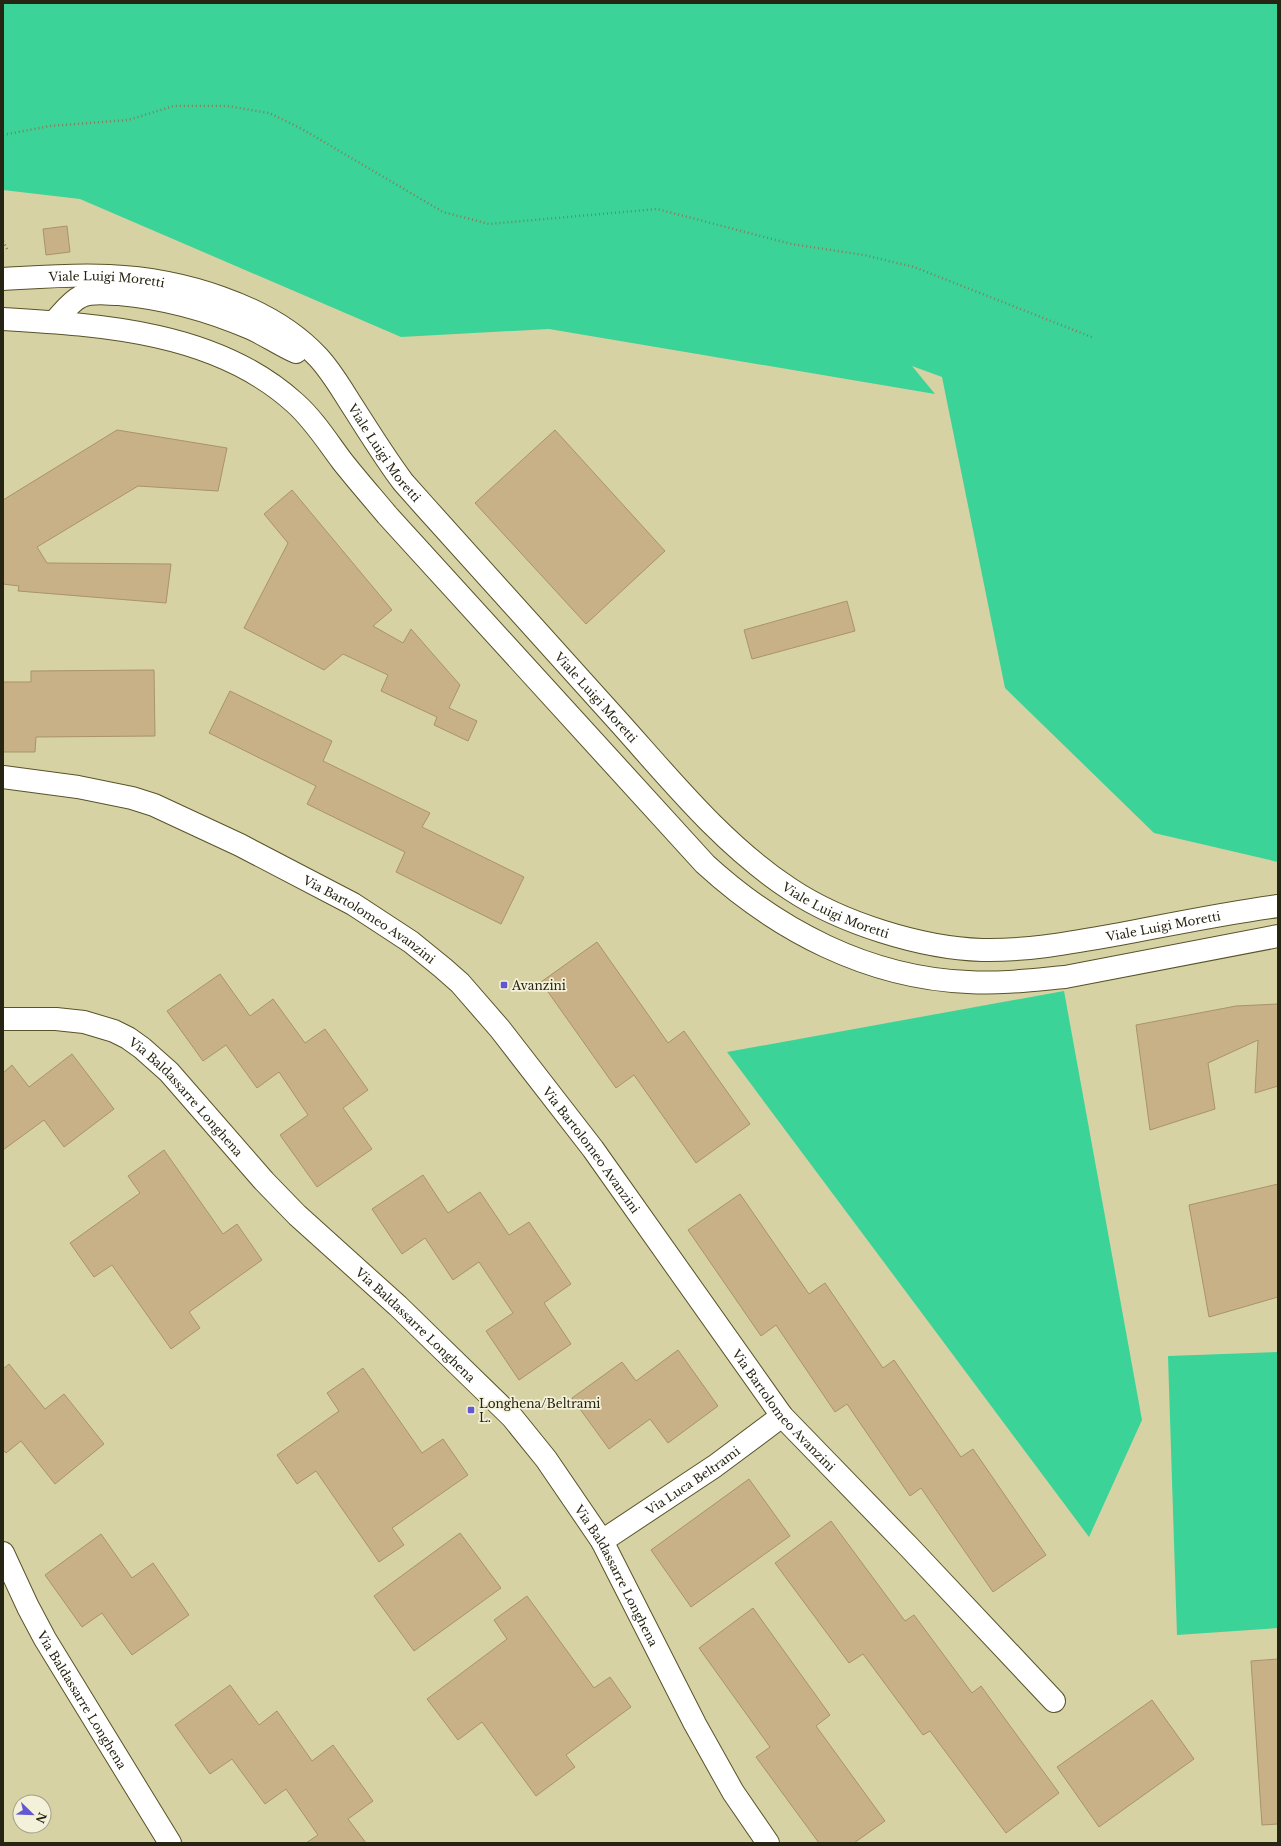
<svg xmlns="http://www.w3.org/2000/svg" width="1281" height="1846" font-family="'Libre Baskerville',serif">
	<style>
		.green { fill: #3bd398 }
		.building { fill: #c8b187; stroke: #a9936a }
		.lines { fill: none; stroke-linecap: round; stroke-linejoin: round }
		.minor-casing { stroke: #585328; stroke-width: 24 }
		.path { stroke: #837f5e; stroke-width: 2.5; stroke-dasharray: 1 3; stroke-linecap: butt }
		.minor { stroke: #fff; stroke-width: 22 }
		.poi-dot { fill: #6358d1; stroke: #f4f1da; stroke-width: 1.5 }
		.labels { text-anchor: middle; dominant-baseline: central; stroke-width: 3.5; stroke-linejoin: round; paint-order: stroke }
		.street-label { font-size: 12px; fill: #262412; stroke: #f4f1da }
		.poi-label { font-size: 12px; fill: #262412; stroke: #f4f1da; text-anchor: start }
	</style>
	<rect width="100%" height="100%" fill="#d7d2a3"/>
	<g class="green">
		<polygon points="3,3 1278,3 1278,862 1154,833 1005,688 942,377 912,366 935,394 549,329 401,337 80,199 3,190"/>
		<polygon points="1064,991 1142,1420 1089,1537 727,1052"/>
		<polygon points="1278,1352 1278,1628 1177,1635 1168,1356"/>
	</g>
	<g class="building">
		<polygon points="67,226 70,252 46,255 43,229"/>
		<polygon points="117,430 227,448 218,491 138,486 37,547 47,563 171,564 166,603 18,591 19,586 3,584 3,500"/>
		<polygon points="555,430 665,551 586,624 475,503"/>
		<polygon points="292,490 392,610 373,626 403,643 411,629 460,685 449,708 477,721 468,741 434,725 437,717 381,691 388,675 343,654 324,670 244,628 288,543 264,514"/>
		<polygon points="847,601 855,631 752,659 744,630"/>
		<polygon points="154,670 155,736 36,737 35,752 3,752 3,682 31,682 31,671"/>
		<polygon points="230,691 332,741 323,761 430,813 422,827 524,877 501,924 396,872 405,852 307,804 316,786 209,733"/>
		<polygon points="597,942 668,1043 684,1031 750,1124 696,1163 634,1075 616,1088 541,982"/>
		<polygon points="220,974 250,1016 273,999 305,1043 325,1029 368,1090 343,1108 372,1149 317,1187 280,1135 308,1115 279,1072 257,1088 226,1045 203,1061 167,1011"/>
		<polygon points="1278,1004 1278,1086 1255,1093 1258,1040 1208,1063 1215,1109 1150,1130 1136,1025 1236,1006"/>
		<polygon points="72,1054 114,1109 64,1147 44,1120 3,1150 3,1073 12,1065 29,1087"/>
		<polygon points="164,1150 223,1234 237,1224 262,1260 189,1312 200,1328 171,1349 112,1265 94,1277 70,1243 140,1193 128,1176"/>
		<polygon points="423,1175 448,1213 480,1192 509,1235 529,1222 571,1284 544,1303 571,1344 519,1380 486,1331 513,1313 479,1262 453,1280 425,1238 402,1254 372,1209"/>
		<polygon points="1278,1184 1278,1297 1209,1317 1189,1205"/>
		<polygon points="740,1194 809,1294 825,1283 883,1368 894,1360 961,1457 973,1449 1046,1555 993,1592 921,1488 910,1496 847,1404 835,1412 776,1325 761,1336 688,1230"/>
		<polygon points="678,1350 718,1406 668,1443 650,1419 609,1449 572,1398 622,1362 636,1381"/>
		<polygon points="9,1364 45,1409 64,1394 104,1444 55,1484 21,1441 6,1453 3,1450 3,1369"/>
		<polygon points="363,1368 422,1453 443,1439 468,1475 392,1528 404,1545 379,1562 316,1471 297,1484 277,1455 339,1411 327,1393"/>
		<polygon points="749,1479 790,1536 691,1607 651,1550"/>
		<polygon points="831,1521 905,1621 914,1615 972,1693 981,1686 1059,1793 1006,1833 930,1731 923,1735 863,1654 849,1663 775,1563"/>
		<polygon points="460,1533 501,1588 414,1651 374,1596"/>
		<polygon points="101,1534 132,1578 153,1563 189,1615 132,1655 102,1613 82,1627 45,1575"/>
		<polygon points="527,1596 594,1688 610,1677 631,1707 566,1755 575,1767 536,1796 482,1722 458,1740 427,1699 507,1639 494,1620"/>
		<polygon points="753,1608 830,1715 816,1726 885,1821 854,1843 819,1843 756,1757 770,1747 699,1648"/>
		<polygon points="1278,1659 1278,1824 1262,1825 1251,1661"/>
		<polygon points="230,1685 259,1725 277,1711 312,1761 333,1745 373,1801 348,1819 366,1843 306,1843 318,1835 286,1789 265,1804 232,1759 210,1774 175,1725"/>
		<polygon points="1152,1700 1194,1759 1099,1827 1057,1767"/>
	</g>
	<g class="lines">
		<g class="minor-casing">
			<g id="minor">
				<path id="s1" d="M3,279c35,-2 71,-5 106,-3 70,3 160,28 209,81 14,15 24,33 35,50 16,25 32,51 50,75 71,80 143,159 215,239 53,59 105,124 172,168 51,34 131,59 192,61 47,1 92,-8 138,-16 53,-10 105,-21 158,-28"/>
				<path d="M3,319c100,6 214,13 292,84 19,17 32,38 47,58 15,19 30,36 45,54l318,349c72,66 163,114 263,118 33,2 64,-2 97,-5l213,-41"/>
				<path d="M54,322c8,-8 16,-20 26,-25 11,-6 27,-3 39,-3 45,4 89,16 131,34 16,7 30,17 46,24"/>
				<path id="s2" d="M3,777l75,10 54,11 22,7 86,40 113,59 58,38 32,26 17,15 40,46 93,120 189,267 128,132 144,153"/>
				<path id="s3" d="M3,1019h53l28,3 30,9 14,7 14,10 27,24 95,109 33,34 101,91 114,111 34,42 56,82 93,183 38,68 35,51"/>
				<path id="s4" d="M602,1541l113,-75 67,-50"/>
				<path id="s5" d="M3,1553l25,54 17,32 125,204"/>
			</g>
		</g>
		<g class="path">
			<polyline points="3,135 50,126 128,120 174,106 227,106 269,113 302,129 443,212 489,224 657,209 791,244 864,255 914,267 1094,338"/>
			<polyline points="3,241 7,249"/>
		</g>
		<use href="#minor" class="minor"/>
	</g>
	<g class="poi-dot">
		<rect x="500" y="981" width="8" height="8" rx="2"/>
		<rect x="467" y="1406" width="8" height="8" rx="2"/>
	</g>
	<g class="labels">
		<g class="street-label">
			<text stroke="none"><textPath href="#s1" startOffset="104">Viale Luigi Moretti</textPath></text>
			<text stroke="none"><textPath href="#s1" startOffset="452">Viale Luigi Moretti</textPath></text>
			<text stroke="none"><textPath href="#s1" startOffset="776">Viale Luigi Moretti</textPath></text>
			<text stroke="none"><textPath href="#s1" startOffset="1100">Viale Luigi Moretti</textPath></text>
			<text stroke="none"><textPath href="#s2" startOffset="398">Via Bartolomeo Avanzini</textPath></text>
			<text stroke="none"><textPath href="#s1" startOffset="1436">Viale Luigi Moretti</textPath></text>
			<text stroke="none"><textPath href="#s3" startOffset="211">Via Baldassarre Longhena</textPath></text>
			<text stroke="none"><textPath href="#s2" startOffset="722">Via Bartolomeo Avanzini</textPath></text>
			<text stroke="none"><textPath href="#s3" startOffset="535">Via Baldassarre Longhena</textPath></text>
			<text stroke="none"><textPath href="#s2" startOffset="1046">Via Bartolomeo Avanzini</textPath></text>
			<text stroke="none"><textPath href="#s4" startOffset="109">Via Luca Beltrami</textPath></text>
			<text stroke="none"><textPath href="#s3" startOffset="859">Via Baldassarre Longhena</textPath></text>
			<text stroke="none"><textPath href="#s5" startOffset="167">Via Baldassarre Longhena</textPath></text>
		</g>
		<g class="poi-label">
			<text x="512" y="985">Avanzini</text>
			<text x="479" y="1403">Longhena/Beltrami<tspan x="479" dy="14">L.</tspan></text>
		</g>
	</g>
	<rect width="1281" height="1846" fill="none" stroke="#262412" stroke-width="8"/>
	<g transform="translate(32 1814) rotate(113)"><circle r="19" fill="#f4f1da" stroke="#a29f8a"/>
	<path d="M0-3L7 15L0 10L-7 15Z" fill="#6358d1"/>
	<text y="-6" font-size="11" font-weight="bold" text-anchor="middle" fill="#262412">N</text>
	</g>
</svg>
